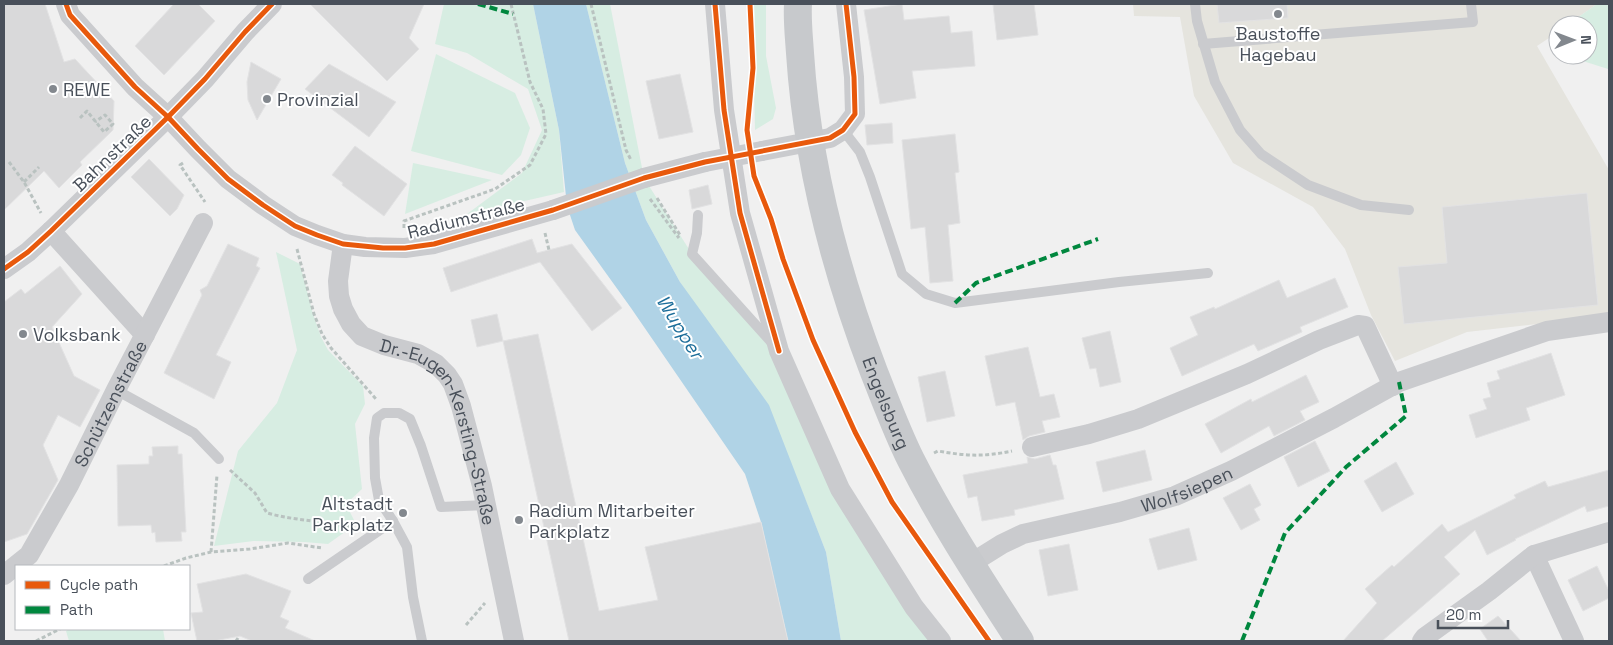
<svg xmlns="http://www.w3.org/2000/svg" width="1613" height="645" font-family="'Space Grotesk',sans-serif">
	<style>
		.commercial { fill: #e5e4de }
		.green { fill: #d7ede2 }
		.water { fill: #b0d3e6 }
		.building { fill: #d9d9da; stroke: #e2e2e3 }
		.lines { fill: none; stroke-linecap: round; stroke-linejoin: round }
		.path { stroke: #b9c2c0; stroke-width: 3; stroke-dasharray: 4 2.5; stroke-linecap: butt }
		.lane { stroke: #cacbce; stroke-width: 10 }
		.street { stroke: #cacbce; stroke-width: 20 }
		.primary { stroke: #c7c9cc; stroke-width: 28 }
		.street-bridge { stroke: #cacbce; stroke-width: 20 }
		.quiet { stroke: #00873e; stroke-width: 4; stroke-dasharray: 8 4; stroke-linecap: butt }
		.cycleway-casing { stroke: #fff; stroke-width: 8 }
		.cycleway { stroke: #e8590c; stroke-width: 5 }
		.poi-dot { fill: #83888e; stroke: #fff; stroke-width: 2 }
		.labels { text-anchor: middle; dominant-baseline: central; stroke-width: 4; stroke-linejoin: round; paint-order: stroke }
		.poi-label { font-size: 18px; fill: #49505a; stroke: #fff; text-anchor: start }
		.street-label { font-size: 18px; fill: #49505a; stroke: #fff }
		.water-label { font-size: 19px; font-style: italic; fill: #1d6e9a; stroke: #fff }
	</style>
	<rect width="100%" height="100%" fill="#f0f0f0"/>
	<polygon class="commercial" points="1133,4 1597,4 1567,25 1558,25 1558,32 1537,46 1609,170 1609,316 1467,332 1395,361 1371,315 1345,249 1313,207 1233,163 1194,96 1180,17 1134,16"/>
	<g class="green">
		<polygon points="444,4 533,4 559,130 564,192 467,214 522,173 542,130 528,89 467,53 435,44"/>
		<polygon points="586,4 610,4 644,178 692,254 779,351 840,489 934,641 841,641 826,552 792,466 680,282 646,220 625,163"/>
		<polygon points="752,4 766,4 766,56 776,108 773,119 755,130"/>
		<polygon points="1597,4 1609,4 1609,69 1608,69 1564,55 1588,55 1588,25 1567,25"/>
		<polygon points="436,54 515,93 530,128 521,155 502,175 411,151"/>
		<polygon points="413,163 492,180 405,214"/>
		<polygon points="276,252 300,264 313,314 321,337 328,350 363,386 365,404 355,424 362,489 346,504 356,524 328,544 304,542 254,541 214,546 238,451 277,403 297,350"/>
		<polygon points="70,629 163,629 165,641 69,641 66,631"/>
	</g>
	<polygon class="water" points="533,4 586,4 625,163 646,220 680,282 769,405 826,552 841,641 788,641 761,522 745,474 631,308 575,230 567,206 559,130"/>
	<g class="building">
		<polygon points="4,4 45,4 64,62 75,59 114,101 113,130 80,162 82,165 59,188 44,171 4,210"/>
		<polygon points="174,4 198,4 215,21 164,75 135,46"/>
		<polygon points="310,4 424,4 409,38 419,49 387,81"/>
		<polygon points="902,4 904,20 949,16 951,33 972,31 975,66 912,71 916,98 880,104 864,10"/>
		<polygon points="993,4 1034,4 1038,35 997,40"/>
		<polygon points="1217,4 1287,4 1288,18 1219,23"/>
		<polygon points="251,62 281,79 257,120 248,100 247,82"/>
		<polygon points="329,64 396,102 369,137 305,89"/>
		<polygon points="680,74 693,132 659,139 646,81"/>
		<polygon points="892,123 893,143 867,145 865,125"/>
		<polygon points="955,134 959,172 955,173 960,223 948,225 953,281 930,283 925,227 911,229 902,140"/>
		<polygon points="355,146 407,184 384,216 342,185 343,183 332,175"/>
		<polygon points="149,159 184,195 177,209 170,216 131,177"/>
		<polygon points="708,185 712,204 692,209 689,190"/>
		<polygon points="1587,193 1598,305 1404,324 1398,267 1447,263 1442,207"/>
		<polygon points="532,239 537,253 572,244 622,308 592,331 540,262 451,292 443,268"/>
		<polygon points="228,244 259,258 256,266 260,268 216,355 231,362 214,399 164,373 202,295 200,290 207,286"/>
		<polygon points="60,266 82,294 52,327 74,376 100,390 80,427 58,415 43,445 58,480 27,534 4,542 4,302 21,289 25,294"/>
		<polygon points="1335,278 1348,307 1300,327 1302,332 1258,351 1254,344 1182,376 1170,348 1198,335 1190,317 1214,307 1215,309 1279,280 1287,298"/>
		<polygon points="497,314 503,341 477,347 471,320"/>
		<polygon points="1110,331 1121,382 1100,387 1096,368 1090,369 1082,338"/>
		<polygon points="538,334 599,611 658,600 645,547 761,522 788,641 569,641 503,341"/>
		<polygon points="1028,347 1040,397 1054,394 1060,417 1042,421 1045,432 1029,436 1023,440 1015,402 996,406 985,356"/>
		<polygon points="1551,353 1565,395 1526,408 1530,420 1476,438 1469,415 1487,409 1483,399 1491,397 1487,383 1500,379 1497,371"/>
		<polygon points="945,371 955,416 927,422 918,377"/>
		<polygon points="1306,375 1319,402 1300,411 1305,420 1274,436 1269,426 1221,453 1205,424 1251,399 1252,402"/>
		<polygon points="1315,441 1330,471 1298,487 1284,457"/>
		<polygon points="178,446 178,454 182,454 186,532 181,532 182,541 156,542 155,532 152,533 151,525 118,526 117,465 149,464 149,456 153,456 152,447"/>
		<polygon points="1145,450 1152,480 1103,492 1096,462"/>
		<polygon points="1050,455 1053,465 1056,465 1064,499 1014,510 1015,515 982,521 977,496 968,498 963,475 1028,463 1027,457 1035,459"/>
		<polygon points="1396,462 1414,494 1382,512 1364,481"/>
		<polygon points="1609,470 1609,506 1587,512 1585,506 1515,539 1516,540 1487,555 1475,530 1444,557 1460,574 1382,641 1343,641 1377,603 1365,589 1392,565 1394,567 1442,524 1448,532 1516,498 1514,495 1545,481 1548,487"/>
		<polygon points="1250,484 1261,505 1254,509 1260,520 1241,530 1223,498"/>
		<polygon points="1189,528 1197,560 1158,570 1149,539"/>
		<polygon points="1069,544 1078,590 1048,596 1039,550"/>
		<polygon points="1597,566 1609,591 1609,598 1583,611 1568,580"/>
		<polygon points="246,574 291,591 280,617 289,621 285,628 315,641 252,641 240,636 214,641 197,641 191,613 203,612 197,584"/>
		<polygon points="1498,616 1521,641 1488,641 1480,629"/>
	</g>
	<g class="lines">
		<g class="path">
			<polyline points="591,4 626,150 631,160"/>
			<polyline points="80,118 87,111 104,132 113,124 105,115 95,122"/>
			<polyline points="9,162 24,182 41,213"/>
			<polyline points="183,163 180,165 205,202"/>
			<polyline points="24,182 39,167"/>
			<polyline points="657,198 680,235"/>
			<polyline points="650,199 679,238"/>
			<polyline points="404,228 404,221 495,189 530,165 546,134 543,109 530,82 511,4"/>
			<polyline points="545,233 549,250"/>
			<polyline points="297,249 314,314 322,334 331,348 376,399"/>
			<path d="M934,453l4,-2c28,5 46,6 74,0"/>
			<path d="M230,470l25,23 12,20c29,8 59,8 87,15"/>
			<polyline points="211,552 217,475"/>
			<polyline points="164,566 186,558 211,552 250,549 288,543 322,548"/>
			<polyline points="466,625 485,603"/>
			<polyline points="36,641 60,629"/>
			<polyline points="236,641 238,638"/>
		</g>
		<g class="lane">
			<polyline points="1195,4 1197,21 1215,82 1240,130 1261,154 1308,185 1361,205 1409,210"/>
			<polyline points="1203,44 1473,22 1471,4"/>
			<polyline points="843,130 860,152 870,177 902,274 926,294 955,303 1119,282 1208,273"/>
			<polyline points="698,215 697,233 692,254 772,343"/>
			<polyline points="116,390 194,433 219,459"/>
			<polyline points="308,579 393,521"/>
			<polyline points="422,641 413,597 407,547 393,521 379,500 375,478 374,438 377,418 384,413 399,413 410,419 421,446 441,507 486,505"/>
		</g>
		<g class="street">
			<polyline points="66,4 70,15 135,87 168,117 198,149 228,179 263,205 295,226 317,235 343,244 365,247 405,248 434,244 553,210"/>
			<polyline points="715,4 724,110 740,213 779,351 840,489 914,607 941,641"/>
			<polyline points="762,151 830,138 843,130 855,114 854,77 846,4"/>
			<polyline points="644,178 705,162"/>
			<polyline points="51,231 145,335"/>
			<path id="s1" d="M343,244l-5,37 1,15 4,13 8,15 11,12 22,9 34,9 18,10 11,11 6,9 8,22 21,80 32,155"/>
			<polyline points="4,269 28,252 51,231 168,117 205,79 245,32 272,4"/>
			<polyline points="1032,447 1089,434 1138,419 1247,374 1319,340 1358,325 1365,326 1393,386"/>
			<polyline points="1534,555 1574,641"/>
			<path id="s2" d="M970,564l32,-20 21,-10 97,-22 55,-16 56,-25 103,-53 65,-36 148,-51 62,-9"/>
			<path id="s3" d="M4,575l25,-20 40,-70 47,-95 87,-167"/>
			<polyline points="1422,641 1425,637 1489,591 1534,555 1609,532"/>
		</g>
		<path class="primary" id="s4" d="M798,4c-1,16 1,33 2,49 7,109 35,217 74,319 12,30 23,60 37,88 32,63 71,122 109,181"/>
		<g class="street-bridge">
			<polyline points="705,162 762,151"/>
			<polyline points="553,210 644,178"/>
		</g>
		<g class="quiet">
			<polyline points="478,4 513,14"/>
			<polyline points="955,303 976,283 1098,239"/>
			<polyline points="1242,641 1285,533 1346,467 1406,416 1399,382"/>
		</g>
		<g class="cycleway-casing">
			<g id="cycleway">
				<polyline points="66,4 70,15 135,87 168,117 198,149 228,179 263,205 295,226 317,235 343,244 383,248 405,248 434,244 553,210 644,178 705,162 830,138 843,130 855,114 854,77 846,4"/>
				<polyline points="715,4 724,110 740,213 779,351"/>
				<polyline points="750,4 753,68 747,130 754,176 771,219 783,259 813,340 855,432 892,502 989,641"/>
				<polyline points="4,269 28,252 51,231 168,117 205,79 245,32 272,4"/>
			</g>
		</g>
		<use href="#cycleway" class="cycleway"/>
	</g>
	<g class="poi-dot">
		<circle cx="1278" cy="14" r="5"/>
		<circle cx="53" cy="89" r="5"/>
		<circle cx="267" cy="99" r="5"/>
		<circle cx="23" cy="334" r="5"/>
		<circle cx="403" cy="513" r="5"/>
		<circle cx="519" cy="520" r="5"/>
	</g>
	<g class="labels">
		<g class="poi-label">
			<text x="1278" y="33" text-anchor="middle">Baustoffe<tspan x="1278" dy="21">Hagebau</tspan></text>
			<text x="63" y="89">REWE</text>
			<text x="277" y="99">Provinzial</text>
			<text x="33" y="334">Volksbank</text>
			<text x="393" y="503" text-anchor="end">Altstadt<tspan x="393" dy="21">Parkplatz</tspan></text>
			<text x="529" y="510">Radium Mitarbeiter<tspan x="529" dy="21">Parkplatz</tspan></text>
		</g>
		<g class="street-label">
			<text transform="translate(112 153) rotate(-44)">Bahnstraße</text>
			<text transform="translate(466 218) rotate(-14)">Radiumstraße</text>
			<text stroke="none"><textPath href="#s4" startOffset="411">Engelsburg</textPath></text>
			<text stroke="none"><textPath href="#s3" startOffset="204">Schützenstraße</textPath></text>
			<text stroke="none"><textPath href="#s1" startOffset="235">Dr.-Eugen-Kersting-Straße</textPath></text>
			<text stroke="none"><textPath href="#s2" startOffset="231">Wolfsiepen</textPath></text>
		</g>
		<g class="water-label">
			<text transform="translate(680 327) rotate(58)">Wupper</text>
		</g>
	</g>
	<rect width="1613" height="645" fill="none" stroke="#49505a" stroke-width="10"/>
	<rect x="15" y="565" width="175" height="65" fill="#ffffff" stroke="#b6b9bd"/>
	<rect x="25" y="581" width="25" height="8" fill="#e8590c" stroke="#b6b9bd"/>
	<text x="60" y="590" font-size="15" fill="#49505a">Cycle path</text>
	<rect x="25" y="606" width="25" height="8" fill="#00873e" stroke="#b6b9bd"/>
	<text x="60" y="615" font-size="15" fill="#49505a">Path</text>
	<g transform="translate(1573 40) rotate(89)"><circle r="24" fill="#ffffff" stroke="#b6b9bd"/>
	<path d="M0-4L9 19L0 12L-9 19Z" fill="#83888e"/>
	<text y="-8" font-size="14" font-weight="bold" text-anchor="middle" fill="#49505a">N</text>
	</g>
	<path d="M1438 620v8h70v-8" fill="none" stroke="#49505a" stroke-width="2.5"/>
	<text x="1446" y="620" font-size="15" fill="#49505a" stroke="#ffffff" stroke-width="4" paint-order="stroke">20 m</text>
</svg>
